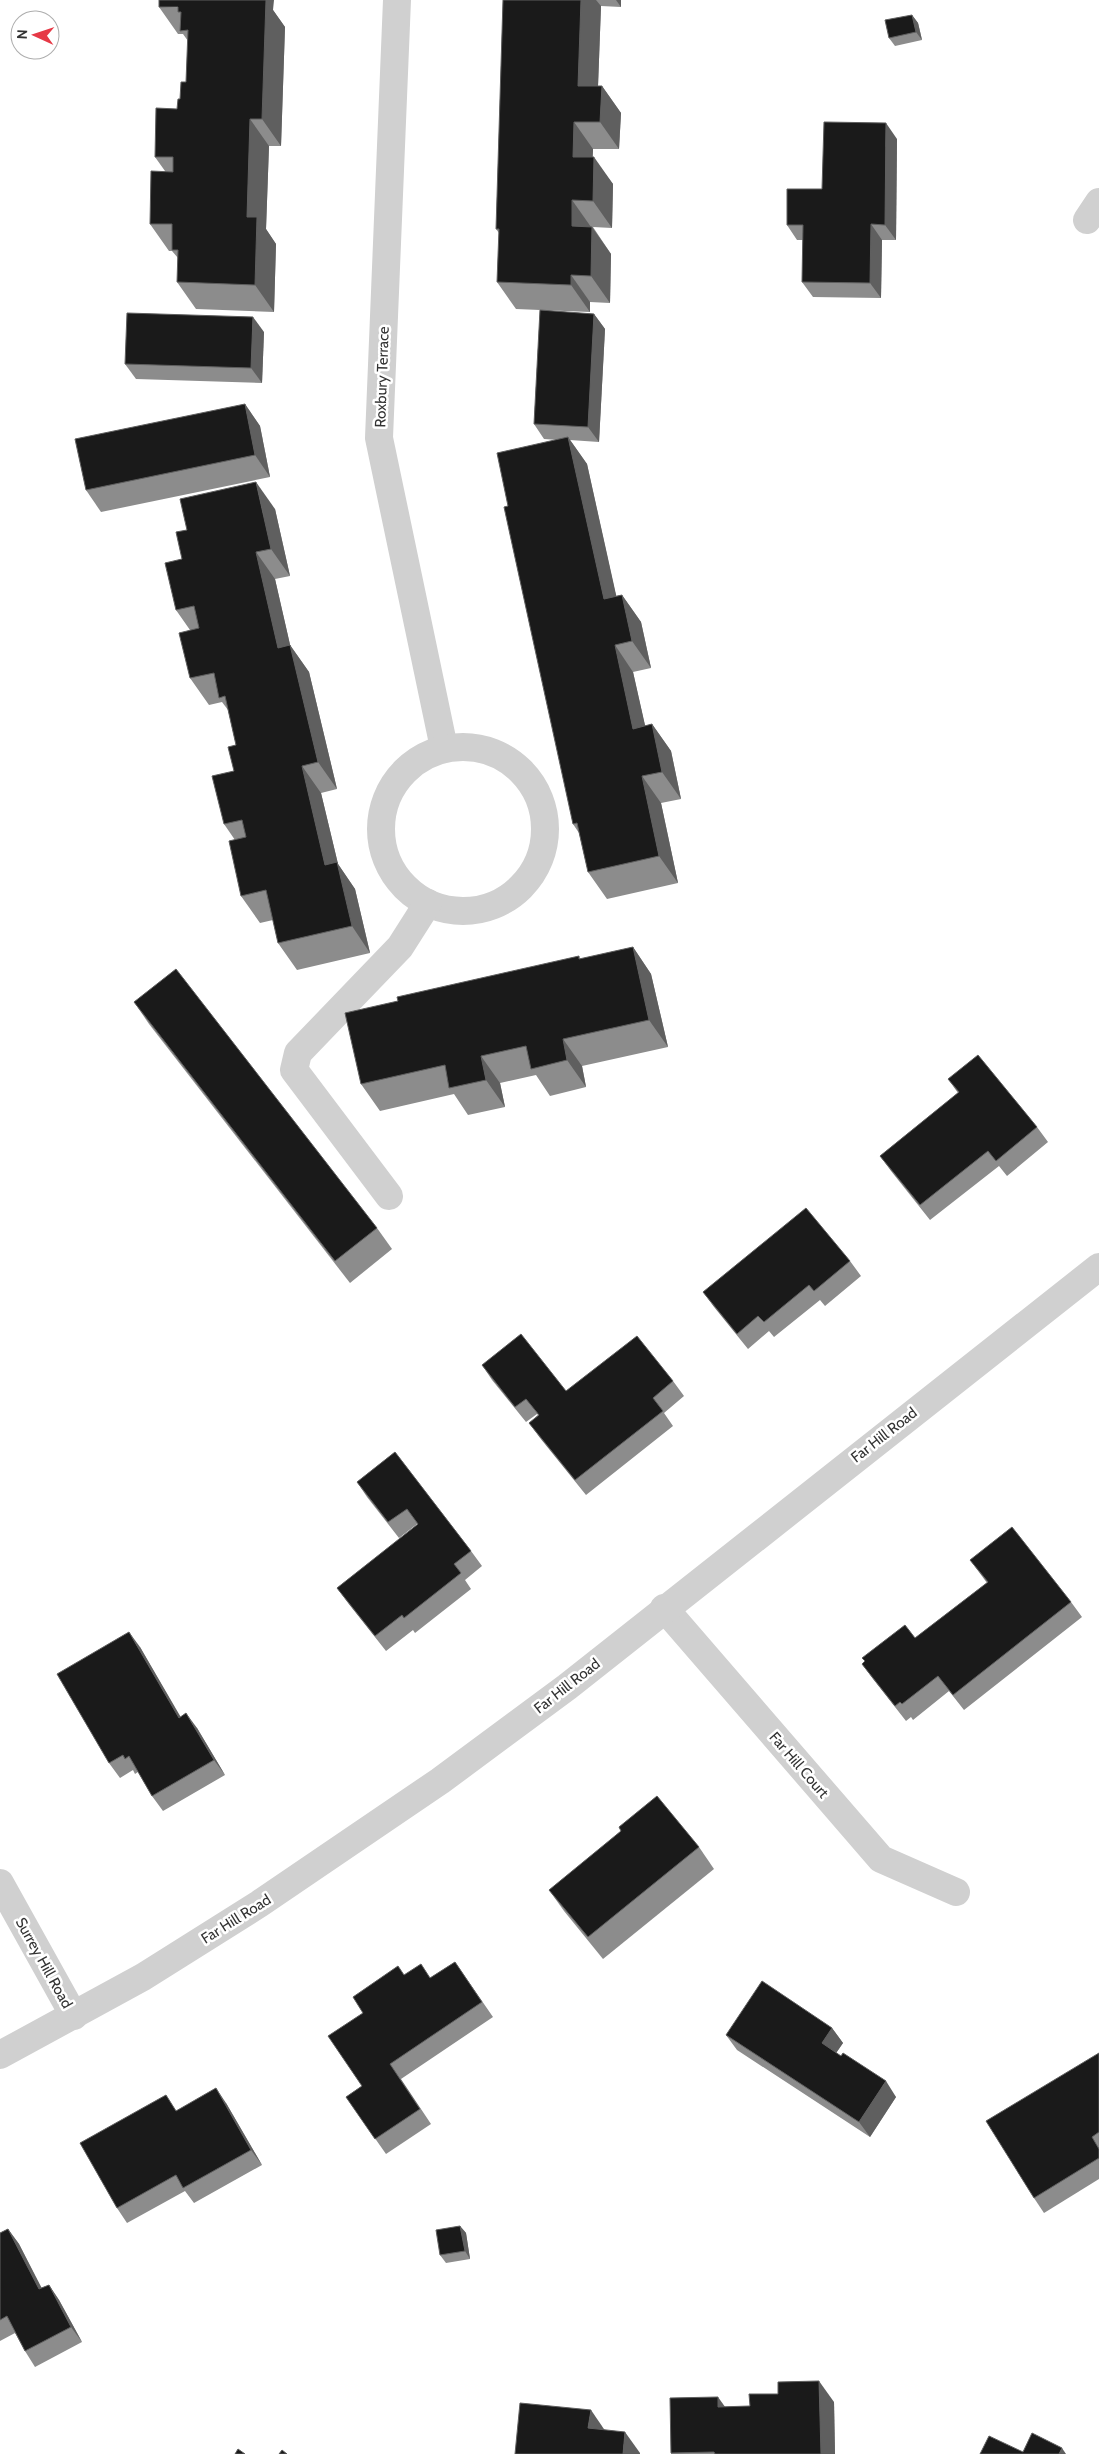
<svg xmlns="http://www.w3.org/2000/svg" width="1099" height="2454" font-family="Cabin,sans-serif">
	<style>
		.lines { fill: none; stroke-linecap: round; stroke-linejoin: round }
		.minor { stroke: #d0d0d0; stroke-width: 28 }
		.wall { fill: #8c8c8c }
		.shaded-wall { fill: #5f5f5f }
		.building { fill: #1a1a1a; stroke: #5f5f5f }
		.labels { text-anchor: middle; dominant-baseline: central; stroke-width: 5; stroke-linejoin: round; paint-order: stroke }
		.street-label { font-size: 15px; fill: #333; stroke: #fff }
	</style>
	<rect width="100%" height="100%" fill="#fff"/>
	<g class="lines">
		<g class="minor">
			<polyline points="397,0 379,438 444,748"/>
			<polyline points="1087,220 1099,202"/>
			<circle cx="463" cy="829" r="82"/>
			<polyline points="389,1196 294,1070 298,1053 400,947 428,903"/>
			<polyline points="664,1608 881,1859 956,1892"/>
			<polyline points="0,1883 74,2016"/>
			<polyline points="0,2055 143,1977 259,1904 440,1781 567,1687 1099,1267"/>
		</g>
	</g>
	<g class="wall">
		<polygon points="503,0 621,0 621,7 601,6 598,86 602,86 621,113 619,149 593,149 592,157 613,184 612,228 593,227 611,254 610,303 590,302 590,312 540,310 594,314 605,329 599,442 570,440 587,464 616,596 622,595 641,622 651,668 633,672 645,726 652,724 671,751 681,799 661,803 678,883 607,899 588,872 579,833 573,824 508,506 558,440 544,439 534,424 540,310 516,309 497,282 499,233 496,229"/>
		<polygon points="159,7 273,10 285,27 281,146 269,146 266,229 276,244 274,312 196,309 177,282 178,258 172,251 169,251 150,224 165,171 155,157 177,109 186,82 188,41 183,34 178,34"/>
		<polygon points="912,15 918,23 922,40 895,46 889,38"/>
		<polygon points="897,139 896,240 882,240 881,298 813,297 802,282 803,240 797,240 787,225 822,189"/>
		<polygon points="264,332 262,383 136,379 125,364"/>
		<polygon points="245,404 260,426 270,477 101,512 86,490"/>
		<polygon points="275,509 290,576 275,579 290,645 309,672 337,789 321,793 338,864 355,889 370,953 297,970 278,943 273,920 260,923 241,896 235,840 224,824 234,771 236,745 228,710 222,702 209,705 190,678 190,630 176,610 182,559"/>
		<polygon points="633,947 651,974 668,1047 582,1066 586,1087 550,1096 536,1075 500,1083 505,1107 468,1115 454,1094 380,1111 361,1084 398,1001 579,956 580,959"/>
		<polygon points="134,1002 377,1228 392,1249 350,1283 149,1024"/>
		<polygon points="948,1079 1037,1127 1048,1142 1007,1176 999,1166 930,1220 891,1171 880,1156 958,1093"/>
		<polygon points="850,1261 861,1276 825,1306 820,1300 774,1337 769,1331 748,1349 714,1307 703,1292"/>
		<polygon points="482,1365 566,1391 673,1381 684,1396 664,1413 673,1426 586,1495 540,1438 529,1423 538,1415 537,1414 526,1422 492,1380"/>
		<polygon points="395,1452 471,1551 482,1566 465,1580 471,1589 415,1633 413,1630 386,1651 348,1603 337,1588 418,1525 417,1524 399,1538 367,1497 357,1482"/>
		<polygon points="970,1560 1071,1602 1082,1617 964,1710 949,1691 913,1720 911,1717 906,1721 873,1679 862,1664 915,1638 987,1583"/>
		<polygon points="140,1647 180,1717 197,1728 225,1775 163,1811 152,1796 138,1772 135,1774 133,1770 120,1778 109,1763"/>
		<polygon points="699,1847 714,1869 603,1959 564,1911 549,1890"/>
		<polygon points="455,1962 493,2017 401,2079 431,2124 386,2154 346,2097 362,2086 363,2013 404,1975 430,1978"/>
		<polygon points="832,2028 843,2043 836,2053 896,2097 870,2137 737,2050 726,2035"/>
		<polygon points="1099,2053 1099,2179 1044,2213 1034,2198"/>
		<polygon points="226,2103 262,2165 194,2203 185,2191 127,2223 117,2208 177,2110"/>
		<polygon points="460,2226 466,2233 470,2259 446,2263 440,2255"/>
		<polygon points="8,2229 19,2244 41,2288 49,2285 59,2300 82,2342 35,2367 25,2351 15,2333 0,2341 0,2233"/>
		<polygon points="834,2402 835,2454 671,2454 671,2453 726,2407"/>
	</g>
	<g class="shaded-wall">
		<polygon points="254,0 274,0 273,10 285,27 281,146 262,119"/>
		<polygon points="581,0 596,0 601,6 597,113 578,86"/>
		<polygon points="616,0 621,0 621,7"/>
		<polygon points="912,15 918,23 922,40 916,32"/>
		<polygon points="602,86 621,113 619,149 600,122"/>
		<polygon points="250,119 269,146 266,229 276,244 274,312 255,285 247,217"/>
		<polygon points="574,122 593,149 592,184 573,157"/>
		<polygon points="886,123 897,139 896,240 885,225"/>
		<polygon points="594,157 613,184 612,228 593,201"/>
		<polygon points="572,200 591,227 572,226"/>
		<polygon points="871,224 882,240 881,298 870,283"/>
		<polygon points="592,227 611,254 610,303 591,276"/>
		<polygon points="571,275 590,302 590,312 571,285"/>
		<polygon points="594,314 605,329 599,442 588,427"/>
		<polygon points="253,317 264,332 262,383 251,368"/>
		<polygon points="245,404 260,426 270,477 255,455"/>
		<polygon points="568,437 587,464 623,626 604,599"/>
		<polygon points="256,482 275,509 290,576 271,549"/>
		<polygon points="256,552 275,579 297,675 278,648"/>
		<polygon points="622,595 641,622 651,668 632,641"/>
		<polygon points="290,645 309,672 337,789 318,762"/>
		<polygon points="615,645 633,672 652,756 633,729"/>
		<polygon points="652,724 671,751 681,799 662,772"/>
		<polygon points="302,766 321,793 338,864 355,889 370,953 352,926 325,865"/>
		<polygon points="642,776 661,803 678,883 659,856"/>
		<polygon points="633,947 651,974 668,1047 649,1020"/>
		<polygon points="563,1039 582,1066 586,1087 567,1060"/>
		<polygon points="481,1056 500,1083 505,1107 486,1080"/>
		<polygon points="129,1632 140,1647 190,1733 179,1718"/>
		<polygon points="186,1713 197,1728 225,1775 214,1760"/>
		<polygon points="832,2028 843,2043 832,2059 822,2043"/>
		<polygon points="886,2081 896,2097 870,2137 859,2122"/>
		<polygon points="216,2088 226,2103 262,2165 251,2150"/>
		<polygon points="460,2226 466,2233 470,2259 465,2251"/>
		<polygon points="8,2229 19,2244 50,2304 39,2289"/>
		<polygon points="49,2285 59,2300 82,2342 71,2327"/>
		<polygon points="819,2381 834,2402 835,2454 821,2454"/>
		<polygon points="718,2397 733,2418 718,2407"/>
		<polygon points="591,2410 606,2432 588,2428"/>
		<polygon points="625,2432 640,2453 640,2454 623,2454"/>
		<polygon points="1062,2448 1066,2454 1059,2454"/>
	</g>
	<g class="building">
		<polygon points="159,0 266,0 262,119 250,119 247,217 257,217 255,285 177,282 178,250 172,250 172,224 150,224 151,171 173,172 173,157 155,157 156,108 177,109 178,99 180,99 181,82 186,82 188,30 180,31 181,12 178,12 178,7 159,7"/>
		<polygon points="503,0 581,0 578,86 602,86 600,122 574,122 573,157 594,157 593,201 572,200 572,226 592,227 591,276 571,275 571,285 497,282 499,229 496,229"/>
		<polygon points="912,15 916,32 889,38 885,20"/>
		<polygon points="824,122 886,123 885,225 871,224 870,283 802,282 803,225 787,225 787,189 822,189"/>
		<polygon points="540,310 594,314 588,427 534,424"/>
		<polygon points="127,313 253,317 251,368 125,364"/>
		<polygon points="245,404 255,455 86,490 75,439"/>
		<polygon points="568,437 604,599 622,595 632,641 615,645 633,729 652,724 662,772 642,776 659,856 588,872 577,823 573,824 504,507 508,506 497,453"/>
		<polygon points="256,482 271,549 256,552 278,648 290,645 318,762 302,766 325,865 337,862 352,926 278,943 266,890 241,896 229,841 246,837 242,820 224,824 212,776 234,771 228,747 236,745 225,696 219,698 214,673 190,678 179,633 199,628 194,606 176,610 165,563 182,559 176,532 187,530 180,499"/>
		<polygon points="633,947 649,1020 563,1039 567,1060 531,1069 526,1046 481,1056 486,1080 449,1088 445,1065 361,1084 345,1013 398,1001 397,997 579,956 579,959"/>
		<polygon points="176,969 377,1228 335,1261 134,1002"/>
		<polygon points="978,1055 1037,1127 996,1161 988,1151 920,1205 880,1156 959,1092 948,1079"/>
		<polygon points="806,1208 850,1261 814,1291 809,1285 764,1322 758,1316 737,1334 703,1292"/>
		<polygon points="521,1334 566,1391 637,1336 673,1381 653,1398 663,1411 575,1480 529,1423 539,1415 526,1399 515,1407 482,1365"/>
		<polygon points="395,1452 471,1551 454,1564 461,1573 404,1618 402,1615 375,1636 337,1588 418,1524 407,1509 388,1522 357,1482"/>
		<polygon points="1012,1527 1071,1602 953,1695 938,1676 902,1704 900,1702 895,1706 862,1664 865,1661 862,1658 905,1625 915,1638 988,1582 970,1560"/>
		<polygon points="129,1632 179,1718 186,1713 214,1760 152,1796 129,1756 125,1759 123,1755 109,1763 57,1674"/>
		<polygon points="657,1796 699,1847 588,1937 549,1890 621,1831 619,1827"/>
		<polygon points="455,1962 482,2002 390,2064 420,2109 375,2139 346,2097 362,2086 328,2036 363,2013 353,1997 398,1966 404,1975 421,1964 430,1978"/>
		<polygon points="762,1981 832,2028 822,2043 841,2056 843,2053 886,2081 859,2122 726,2035"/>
		<polygon points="1099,2053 1099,2132 1092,2137 1099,2149 1099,2158 1034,2198 986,2121"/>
		<polygon points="216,2088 251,2150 183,2188 176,2175 117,2208 80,2143 166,2095 176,2111"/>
		<polygon points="460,2226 465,2251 440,2255 436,2230"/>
		<polygon points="8,2229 39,2289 49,2285 71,2327 25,2351 7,2316 0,2320 0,2233"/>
		<polygon points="819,2381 821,2454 715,2454 714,2452 671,2453 670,2398 718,2397 718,2407 750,2406 749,2394 778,2394 778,2382"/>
		<polygon points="520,2403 591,2410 588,2428 625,2432 623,2454 515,2454"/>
		<polygon points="1032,2433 1062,2448 1059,2454 980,2454 989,2436 1023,2452"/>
		<polygon points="238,2449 245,2454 235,2454"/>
		<polygon points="282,2450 287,2454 279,2454"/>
	</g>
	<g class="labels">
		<g class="street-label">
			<text transform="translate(382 377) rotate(-88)">Roxbury Terrace</text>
			<text transform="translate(884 1435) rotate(-38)">Far Hill Road</text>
			<text transform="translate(567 1686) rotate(-38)">Far Hill Road</text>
			<text transform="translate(799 1765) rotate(49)">Far Hill Court</text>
			<text transform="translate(236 1919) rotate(-32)">Far Hill Road</text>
			<text transform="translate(44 1963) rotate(61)">Surrey Hill Road</text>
		</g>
	</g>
	<g transform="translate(35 35) rotate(273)"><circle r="24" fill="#ffffff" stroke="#adadad"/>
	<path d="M0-4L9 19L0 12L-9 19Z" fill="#e63946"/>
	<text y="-8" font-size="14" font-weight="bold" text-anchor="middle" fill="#333333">N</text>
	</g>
</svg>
